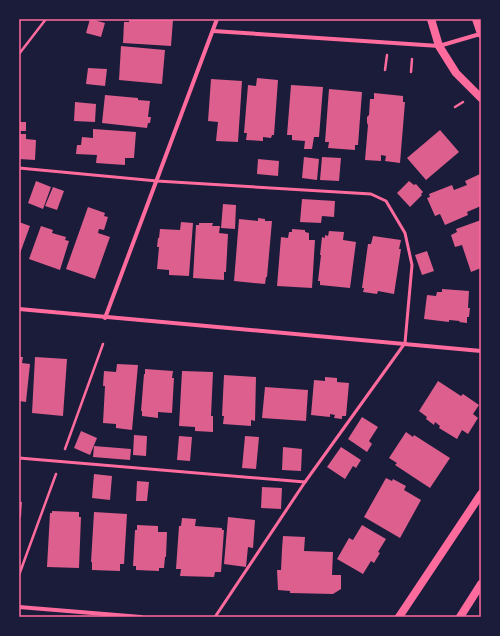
<svg xmlns="http://www.w3.org/2000/svg" width="500" height="636" font-family="Barlow,sans-serif">
	<style>
		.building { fill: #dd5f8e }
		.lines { fill: none; stroke-linecap: round; stroke-linejoin: round }
		.path { stroke: #ff6b9d; stroke-width: 2.5 }
		.service { stroke: #ff6b9d; stroke-width: 3 }
		.minor { stroke: #ff6b9d; stroke-width: 4 }
		.secondary { stroke: #ff6b9d; stroke-width: 8 }
		.neatline { fill: none; stroke: #ff6b9d; stroke-width: 1.5 }
	</style>
	<rect width="100%" height="100%" fill="#1b1b3a"/>
	<g class="building">
		<polygon points="90,19 105,23 101,37 86,33"/>
		<polygon points="129,19 167,19 173,20 171,46 123,43 124,22 129,22"/>
		<polygon points="121,46 165,50 162,84 119,80"/>
		<polygon points="88,68 107,69 105,86 86,84"/>
		<polygon points="257,78 278,80 274,135 272,135 271,138 263,137 263,141 246,140 247,133 244,133 248,85 256,86"/>
		<polygon points="211,79 242,81 238,142 216,141 218,122 208,121"/>
		<polygon points="291,85 323,87 319,137 314,137 312,149 304,149 305,141 292,140 292,135 287,135"/>
		<polygon points="329,89 362,92 358,145 355,145 355,150 328,148 329,142 325,142"/>
		<polygon points="374,93 403,96 403,102 405,102 400,163 385,161 386,156 381,155 381,161 365,160 368,125 367,123 367,117 369,115 370,99 374,99"/>
		<polygon points="105,95 138,98 138,100 150,101 148,117 151,117 150,123 148,123 147,128 102,123"/>
		<polygon points="75,102 96,104 95,122 74,121"/>
		<polygon points="19,122 26,122 26,131 20,131"/>
		<polygon points="93,129 136,132 134,158 125,158 125,165 96,163 97,155 76,154 77,145 81,145 82,137 93,138"/>
		<polygon points="440,130 459,152 426,180 407,158"/>
		<polygon points="19,134 26,134 26,139 36,140 35,160 19,159"/>
		<polygon points="304,157 319,159 317,180 302,178"/>
		<polygon points="322,157 341,158 339,181 320,180"/>
		<polygon points="258,159 279,161 278,176 257,174"/>
		<polygon points="480,174 481,178 481,206 467,212 468,215 445,225 440,214 435,216 427,198 430,197 429,194 452,185 454,190 467,185 465,181"/>
		<polygon points="36,181 51,187 43,209 28,203"/>
		<polygon points="409,181 414,185 416,184 423,192 421,194 422,195 410,207 397,193"/>
		<polygon points="53,187 64,191 57,210 45,206"/>
		<polygon points="302,199 335,201 334,217 322,216 321,223 300,222"/>
		<polygon points="223,204 236,205 235,229 221,228"/>
		<polygon points="88,207 105,213 104,216 108,217 104,230 99,229 98,233 110,237 95,279 66,269"/>
		<polygon points="258,218 265,219 265,221 272,221 267,277 266,277 265,284 234,281 239,219 258,221"/>
		<polygon points="481,220 481,268 471,272 462,245 455,247 451,235 457,232 456,229"/>
		<polygon points="19,222 30,226 19,256"/>
		<polygon points="181,222 193,223 189,276 169,275 169,270 157,269 159,247 157,247 158,238 159,238 160,229 180,230"/>
		<polygon points="199,223 213,223 212,226 220,226 219,233 228,234 226,272 224,272 224,280 193,278 196,225 199,225"/>
		<polygon points="41,226 53,230 52,233 66,237 65,240 69,241 60,270 29,259"/>
		<polygon points="292,229 305,230 305,232 309,233 309,240 315,240 312,288 277,286 281,237 288,238 289,232 292,232"/>
		<polygon points="329,231 344,232 343,240 356,242 350,288 320,285 320,281 318,281 321,255 320,255 322,237 325,238 325,235 328,236"/>
		<polygon points="373,236 401,240 399,249 401,249 394,294 378,291 377,294 363,292 364,288 362,288 368,244 371,244"/>
		<polygon points="427,251 434,271 422,275 415,255"/>
		<polygon points="442,289 469,291 468,308 470,308 469,317 467,317 467,323 459,322 460,321 449,320 449,322 424,319 427,295 436,296 437,292 442,292"/>
		<polygon points="19,357 23,357 22,363 30,364 26,402 19,401"/>
		<polygon points="35,357 67,359 63,416 32,413"/>
		<polygon points="117,364 138,365 132,430 116,428 116,424 103,423 105,386 103,386 104,371 116,372"/>
		<polygon points="145,369 173,371 172,378 174,378 172,413 158,412 158,418 142,416 142,411 141,411 144,374 145,374"/>
		<polygon points="182,371 213,372 211,416 213,416 213,432 195,431 195,427 179,426"/>
		<polygon points="224,375 256,377 255,421 251,420 251,426 223,424 224,416 222,416"/>
		<polygon points="325,377 337,378 337,382 349,383 346,416 342,416 342,419 334,418 335,415 330,414 330,417 311,415 314,380 325,381"/>
		<polygon points="438,381 461,396 463,394 479,405 473,414 478,418 468,434 462,430 457,439 439,428 440,426 435,422 434,425 426,419 427,417 419,411"/>
		<polygon points="265,387 308,390 306,421 262,418"/>
		<polygon points="362,417 378,427 369,441 372,444 367,452 348,439"/>
		<polygon points="81,431 97,438 90,455 74,448"/>
		<polygon points="406,432 413,437 414,435 450,458 430,488 395,465 397,463 389,458"/>
		<polygon points="134,435 147,436 146,456 133,455"/>
		<polygon points="179,436 192,437 190,461 177,460"/>
		<polygon points="245,436 259,437 256,469 242,468"/>
		<polygon points="94,446 131,449 130,460 93,457"/>
		<polygon points="283,447 302,449 301,471 282,470"/>
		<polygon points="341,447 361,460 356,468 353,466 345,479 327,467"/>
		<polygon points="94,474 112,476 110,500 92,498"/>
		<polygon points="386,478 392,481 393,479 406,486 404,490 421,500 400,538 364,517"/>
		<polygon points="137,481 149,482 147,501 136,501"/>
		<polygon points="262,487 282,488 281,509 261,508"/>
		<polygon points="19,502 22,502 21,517 19,517"/>
		<polygon points="52,511 79,512 79,517 81,517 79,568 47,567 50,513 52,513"/>
		<polygon points="94,512 127,514 124,564 120,564 120,571 92,570 92,562 91,562"/>
		<polygon points="228,517 255,520 253,548 248,547 246,567 224,564"/>
		<polygon points="182,518 196,519 195,526 222,528 222,530 224,530 221,572 215,572 214,577 180,576 181,569 176,569 179,526 181,526"/>
		<polygon points="137,525 158,526 158,532 167,532 166,557 165,557 164,568 159,568 159,571 136,570 136,566 133,566 135,530 137,530"/>
		<polygon points="362,525 386,539 378,552 380,553 374,563 371,561 363,574 337,559 349,538 353,540"/>
		<polygon points="283,536 305,537 304,551 333,552 332,575 341,575 341,589 333,594 290,593 290,591 278,590 277,570 281,570 282,549 301,550 282,549"/>
	</g>
	<g class="lines">
		<g class="path">
			<polyline points="19,54 46,19"/>
			<polyline points="385,70 387,55"/>
			<polyline points="411,72 412,59"/>
			<polyline points="455,107 463,102"/>
			<polyline points="65,449 103,344"/>
			<polyline points="19,575 56,474"/>
		</g>
		<g class="service">
			<polyline points="19,168 157,181 371,194 386,201 405,233 412,265 405,343 305,482 215,617"/>
			<polyline points="19,458 305,482"/>
		</g>
		<g class="minor">
			<polyline points="213,31 439,46 480,34"/>
			<polyline points="19,309 481,351"/>
			<polyline points="105,318 217,19"/>
			<polyline points="19,607 141,617"/>
		</g>
		<g class="secondary">
			<polyline points="431,19 439,46 456,73 481,98"/>
			<polyline points="476,19 481,34"/>
			<polyline points="399,617 481,494"/>
			<polyline points="460,617 481,584"/>
		</g>
	</g>
	<rect width="500" height="636" fill="none" stroke="#1b1b3a" stroke-width="40"/>
	<rect x="20" y="20" width="460" height="596" class="neatline"/>
</svg>
